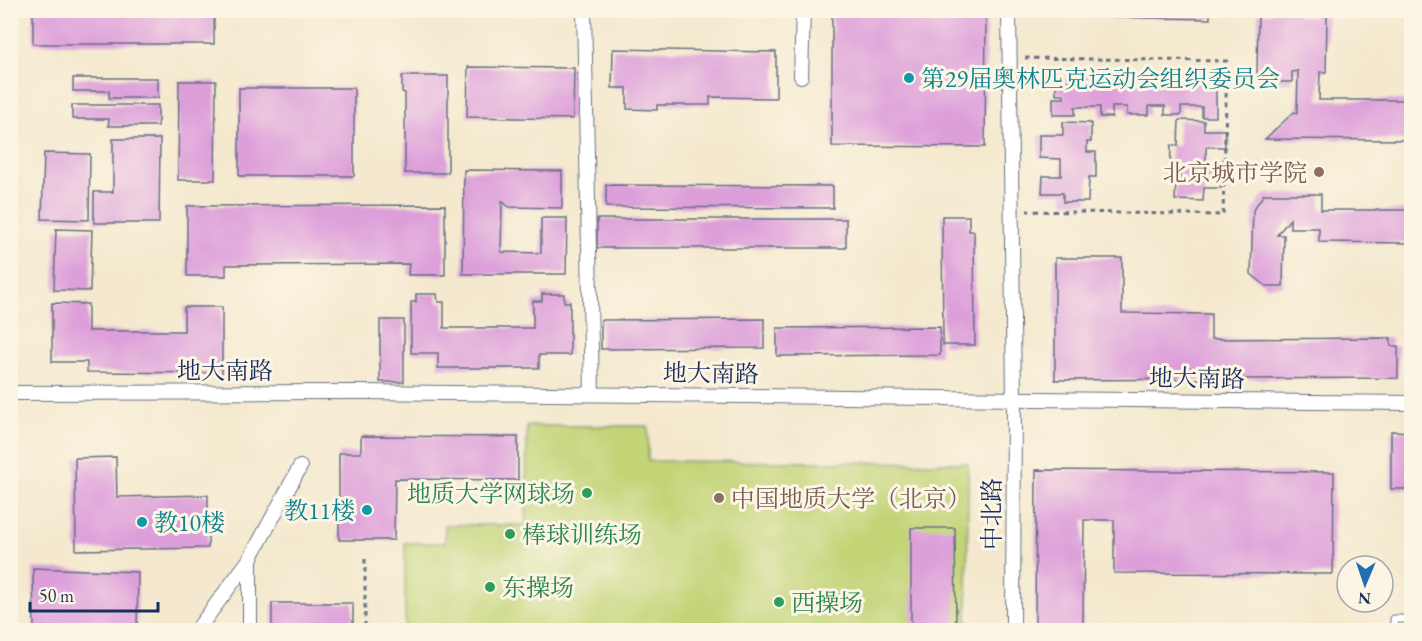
<svg xmlns="http://www.w3.org/2000/svg" width="1422" height="641" font-family="'EB Garamond','Noto Serif SC',serif">
	<style>
		.green { fill: #c3d477; stroke: #6f826a; stroke-width: 1.5 }
		.building { fill: #dd9fda }
		.lines { fill: none; stroke-linecap: round; stroke-linejoin: round }
		.service-casing { stroke: #677085; stroke-width: 9 }
		.minor-casing { stroke: #677085; stroke-width: 16 }
		.path { stroke: #677085; stroke-width: 3; stroke-dasharray: 4.5 4.5; stroke-linecap: butt }
		.service { stroke: #fff; stroke-width: 7 }
		.minor { stroke: #fff; stroke-width: 14 }
		.culture-dot { fill: #0f9aa8; stroke: #fcf5e5; stroke-width: 2 }
		.education-dot { fill: #8d6e63; stroke: #fcf5e5; stroke-width: 2 }
		.leisure-dot { fill: #2e9e5b; stroke: #fcf5e5; stroke-width: 2 }
		.labels { text-anchor: middle; dominant-baseline: central; stroke-width: 6; stroke-linejoin: round; paint-order: stroke }
		.culture-label { font-size: 24px; fill: #0d838f; stroke: #fcf5e5; text-anchor: start }
		.education-label { font-size: 24px; fill: #785e54; stroke: #fcf5e5; text-anchor: end }
		.street-label { font-size: 24px; fill: #1b2f5e; stroke: #fcf5e5 }
		.leisure-label { font-size: 24px; fill: #27864d; stroke: #fcf5e5; text-anchor: start }
	</style>
	<rect width="100%" height="100%" fill="#fcf5e5"/>
	<filter id="ink" filterUnits="userSpaceOnUse"><feTurbulence type="fractalNoise" baseFrequency=".0167" numOctaves="2"/><feDisplacementMap in="SourceGraphic" scale="12" xChannelSelector="R" yChannelSelector="G"/><feConvolveMatrix kernelMatrix="1 2 1 2 8 2 1 2 1" color-interpolation-filters="sRGB"/></filter>
	<filter id="wash" filterUnits="userSpaceOnUse"><feTurbulence type="fractalNoise" baseFrequency=".008" numOctaves="4" result="noise"/><feDisplacementMap in="SourceGraphic" scale="24" xChannelSelector="R" yChannelSelector="G"/><feGaussianBlur stdDeviation="1.35" result="paint"/><feColorMatrix in="noise" values="0 0 0 0 0 0 0 0 0 0 0 0 0 0 0 0 0 1.4 0 .05"/><feComposite in="paint" operator="in"/></filter>
	<g filter="url(#wash)">
		<rect width="100%" height="100%" fill="#f4e9ce"/>
		<polygon class="green" points="527,426 648,426 648,461 968,463 967,630 405,630 405,543 445,543 445,525 526,525"/>
		<g id="blocks">
			<g class="building">
				<rect x="33" y="10" width="181" height="34"/>
				<polygon points="832,10 986,10 985,147 832,146"/>
				<polygon points="1052,10 1210,10 1210,19 1052,16"/>
				<polygon points="1273,10 1297,10 1297,16 1327,16 1326,72 1320,72 1319,100 1412,100 1412,140 1265,139 1294,112 1297,113 1298,71 1292,72 1292,82 1278,82 1278,75 1257,75 1258,13 1273,13"/>
				<polygon points="613,49 776,52 776,98 710,97 710,105 657,105 657,110 627,109 627,88 612,88"/>
				<polygon points="468,67 574,68 573,119 467,117"/>
				<polygon points="1068,75 1087,75 1087,84 1109,84 1109,76 1124,77 1124,83 1147,84 1147,76 1161,76 1161,84 1185,84 1185,77 1201,77 1201,83 1216,83 1216,117 1202,117 1202,107 1181,107 1181,115 1165,115 1165,106 1149,106 1149,115 1127,115 1127,107 1112,107 1112,117 1100,117 1100,107 1075,107 1075,115 1053,115 1053,98 1064,98 1064,94 1056,94 1056,85 1068,86"/>
				<polygon points="402,76 448,76 448,173 405,173 405,93 402,92"/>
				<polygon points="73,78 158,78 158,98 109,98 109,91 73,91"/>
				<polygon points="179,81 216,81 215,180 178,180"/>
				<rect x="239" y="88" width="115" height="88"/>
				<polygon points="72,105 158,105 158,126 108,126 109,119 72,119"/>
				<polygon points="1179,120 1204,121 1204,130 1225,130 1225,147 1206,147 1206,164 1221,164 1221,188 1204,188 1203,201 1175,200 1176,181 1180,181 1180,171 1170,171 1171,145 1178,146"/>
				<polygon points="1063,122 1091,123 1091,142 1087,142 1087,152 1096,152 1096,177 1089,177 1088,202 1063,202 1063,193 1042,193 1043,176 1061,176 1061,159 1039,158 1039,135 1063,135"/>
				<polygon points="113,139 160,139 159,223 94,223 94,192 113,192"/>
				<polygon points="44,153 90,154 89,220 42,219"/>
				<polygon points="464,170 562,171 562,208 509,207 502,201 501,252 541,253 541,218 567,218 566,274 463,274"/>
				<polygon points="606,185 833,186 833,208 606,207"/>
				<polygon points="1264,194 1321,194 1321,210 1412,210 1412,243 1319,242 1319,228 1290,228 1290,219 1277,235 1284,235 1283,286 1266,286 1251,274 1253,210"/>
				<polygon points="445,205 445,275 408,275 409,264 226,265 226,276 187,276 187,206"/>
				<polygon points="942,216 969,216 969,231 974,231 975,345 943,345"/>
				<rect x="597" y="219" width="249" height="29"/>
				<polygon points="56,229 92,230 90,291 54,290"/>
				<polygon points="1055,258 1122,258 1122,313 1211,314 1211,339 1391,338 1391,346 1398,346 1398,378 1055,380"/>
				<polygon points="416,294 437,294 438,302 444,302 444,328 533,328 533,301 542,301 542,294 564,294 564,302 570,302 570,355 539,355 539,368 438,368 438,353 411,353 411,302 416,302"/>
				<polygon points="52,303 88,304 88,331 184,331 184,307 222,307 222,373 87,372 87,362 52,362"/>
				<polygon points="764,319 764,348 601,349 601,320"/>
				<rect x="380" y="320" width="24" height="62"/>
				<polygon points="940,327 940,355 777,356 777,328"/>
				<polygon points="1391,431 1412,432 1412,489 1391,489"/>
				<polygon points="361,436 518,437 518,480 395,479 394,540 339,540 339,453 361,453"/>
				<polygon points="116,457 117,497 208,495 208,548 76,550 75,458"/>
				<polygon points="1036,470 1334,472 1333,574 1114,573 1114,520 1084,520 1083,628 1035,628"/>
				<polygon points="911,528 955,528 956,630 911,630"/>
				<polygon points="33,568 138,572 137,630 34,630"/>
				<rect x="272" y="603" width="81" height="27"/>
			</g>
		</g>
	</g>
	<g filter="url(#ink)">
		<use href="#blocks" fill-opacity="0" stroke="#677085" stroke-width="1.5"/>
		<g class="lines">
			<g class="service-casing">
				<polyline id="service" points="1394,630 1394,619 1412,619"/>
			</g>
			<g class="minor-casing">
				<g id="minor">
					<polyline points="584,10 592,394"/>
					<polyline points="1009,10 1014,398 1013,630"/>
					<polyline points="801,76 803,10"/>
					<polyline points="10,393 361,392 1412,403"/>
					<polyline points="250,559 250,630"/>
					<polyline points="197,630 250,559 300,467"/>
				</g>
			</g>
			<g class="path">
				<polyline points="1025,58 1227,61 1223,215 1027,211"/>
				<polyline points="365,559 365,630"/>
			</g>
			<use href="#service" class="service"/>
			<use href="#minor" class="minor"/>
		</g>
	</g>
	<g class="culture-dot">
		<circle cx="909" cy="78" r="6"/>
		<circle cx="367" cy="510" r="6"/>
		<circle cx="142" cy="522" r="6"/>
	</g>
	<g class="education-dot">
		<circle cx="1319" cy="172" r="6"/>
		<circle cx="719" cy="498" r="6"/>
	</g>
	<g class="leisure-dot">
		<circle cx="587" cy="493" r="6"/>
		<circle cx="510" cy="534" r="6"/>
		<circle cx="490" cy="587" r="6"/>
		<circle cx="779" cy="602" r="6"/>
	</g>
	<g class="labels">
		<g class="culture-label">
			<text x="921" y="78">第29届奥林匹克运动会组织委员会</text>
			<text x="355" y="510" text-anchor="end">教11楼</text>
			<text x="154" y="522">教10楼</text>
		</g>
		<g class="education-label">
			<text x="1307" y="172">北京城市学院</text>
			<text x="731" y="498" text-anchor="start">中国地质大学（北京）</text>
		</g>
		<g class="street-label">
			<text x="225" y="370">地大南路</text>
			<text transform="translate(711 373) rotate(1)">地大南路</text>
			<text transform="translate(1197 378) rotate(1)">地大南路</text>
			<text transform="translate(991 514) rotate(-90)">中北路</text>
		</g>
		<g class="leisure-label">
			<text x="575" y="493" text-anchor="end">地质大学网球场</text>
			<text x="522" y="534">棒球训练场</text>
			<text x="502" y="587">东操场</text>
			<text x="791" y="602">西操场</text>
		</g>
	</g>
	<rect width="1422" height="641" fill="none" stroke="#fcf5e5" stroke-width="36"/>
	<g transform="translate(1365 584) rotate(182)"><circle r="28" fill="#fcf5e5" stroke="#a2a6af" stroke-width="1.5"/>
	<path d="M0-4.5L10 22L0 15L-10 22Z" fill="#1f6fb2"/>
	<text y="-9" font-size="16" font-weight="bold" text-anchor="middle" fill="#1b2f5e">N</text>
	</g>
	<path d="M30 602v9h128v-9" fill="none" stroke="#1b2f5e" stroke-width="3"/>
	<text x="39" y="602" font-size="18" fill="#1b2f5e" stroke="#fcf5e5" stroke-width="4.5" paint-order="stroke">50 m</text>
</svg>
